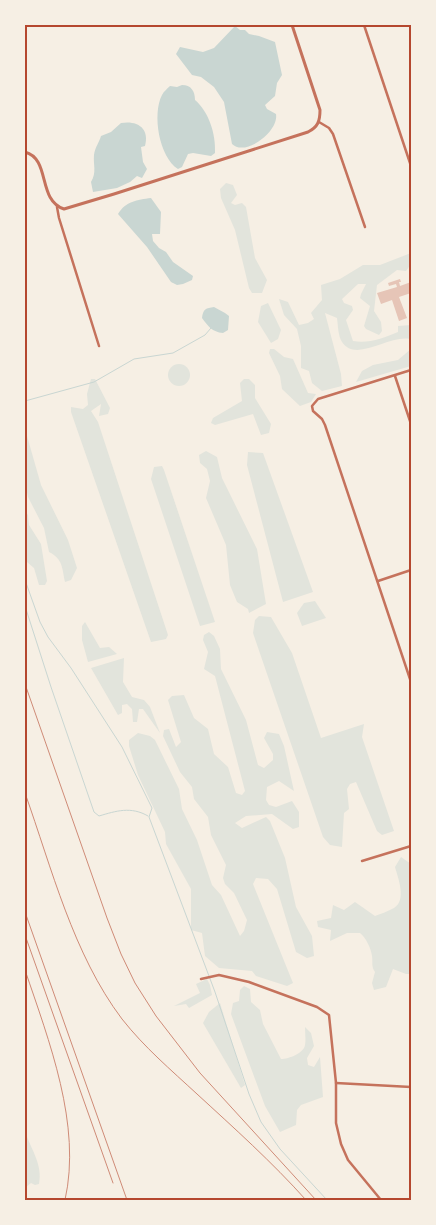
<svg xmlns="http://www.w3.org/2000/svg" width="436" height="1225" font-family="'Crimson Pro',serif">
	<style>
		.green { fill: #e2e4dc }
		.water { fill: #c9d6d2 }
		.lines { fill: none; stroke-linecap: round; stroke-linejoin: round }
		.stream { stroke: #c9d6d2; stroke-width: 1 }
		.building { fill: #e6c5b7 }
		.minor { stroke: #c5725c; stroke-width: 2.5 }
		.tertiary { stroke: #c5725c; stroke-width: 3 }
		.rail { stroke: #cf8b77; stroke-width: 1 }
		.neatline { fill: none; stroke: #b5482f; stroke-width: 2 }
	</style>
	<rect width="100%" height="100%" fill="#f6efe4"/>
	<g class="green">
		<polygon points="226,183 233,185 237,195 231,203 235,205 242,203 246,207 255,258 267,280 262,293 252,293 249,288 235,230 221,198 220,189"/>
		<path d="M411,253v11l-5,7 -9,-1 -20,15 -3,26 7,11 1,9 -3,4 -13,-6 -2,-3 6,-20 -10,-8 1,-4 5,-10h-8l-16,15 2,4 8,3 1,4 -7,10 7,21c15,3 31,-3 45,-9v-6l13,-1v16l-1,-2c-22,-4 -54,24 -68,3 -4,-6 -4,-17 -5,-24l-12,-5 16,61 1,12 -20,5 -10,-8 -3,-12 -8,-3v-22l-4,-17 -13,-14 -5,-16 9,3 11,23 9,-2 6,-4 -3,-6 11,-13 -1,-15 19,-6 23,-14h17z"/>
		<polygon points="268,303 281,330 278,339 271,343 258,322 261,306"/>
		<polygon points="270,349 274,349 284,357 293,359 308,393 316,394 311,402 300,406 282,389 280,376 269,353"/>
		<polygon points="411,349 411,366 356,382 362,371 373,365 398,360"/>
		<circle cx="179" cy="375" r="11"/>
		<polygon points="91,379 95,379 110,408 108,414 99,416 101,404 91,411 98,422 168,635 166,639 151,642 71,412 71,407 83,409 88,405 87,394"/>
		<polygon points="244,379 249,379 255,385 255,398 271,424 269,433 261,435 253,414 215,425 211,423 213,418 242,401 240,383"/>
		<path d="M25,429l16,56 27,55 9,28 -6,12 -6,2c-3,-14 -2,-23 -16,-30l-5,-24 -16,-31 -3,-14z"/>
		<polygon points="206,451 217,457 222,478 257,549 266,604 249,613 248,609 237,602 230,585 226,545 206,498 210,481 207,469 200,463 199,455"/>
		<polygon points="248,452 263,453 313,592 283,602 247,465"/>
		<polygon points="162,466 164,470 215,622 200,626 151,479 154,467"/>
		<polygon points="25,511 28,515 29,525 41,544 47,581 45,585 39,585 34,568 27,562 25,556"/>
		<polygon points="315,601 326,618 302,626 297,613 304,603"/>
		<polygon points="259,616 271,617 292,653 321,738 364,724 362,737 394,831 382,835 377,831 356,782 350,784 347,789 349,809 344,813 342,847 330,845 323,837 253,633 255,620"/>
		<polygon points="85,622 100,648 109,647 117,654 88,662 82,640 82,626"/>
		<polygon points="209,632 214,636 220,649 221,669 246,720 258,765 264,768 273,760 273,754 264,738 267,732 279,734 284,746 294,791 279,781 267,787 266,800 269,805 276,807 292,801 299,812 299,827 293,829 272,814 246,816 235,823 242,828 266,817 270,821 285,858 296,907 312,936 314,956 307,958 296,952 277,889 268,879 256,878 253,884 293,983 287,986 256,976 252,971 219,968 205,956 202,933 191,930 191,889 166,844 165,832 138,775 129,746 129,740 138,733 150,736 155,740 179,789 182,809 197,840 212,885 221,895 240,936 244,931 247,920 234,893 225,884 223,878 226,865 211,835 208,817 194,799 192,787 180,772 163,736 164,730 169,729 176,747 181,742 168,700 172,696 184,695 194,718 208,729 214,754 228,767 236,793 242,795 245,791 215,676 204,669 208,652 203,640 204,635"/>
		<polygon points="124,658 123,682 132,697 144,700 150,707 160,733 143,709 139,709 137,722 133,722 132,709 127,704 122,705 122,713 118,715 91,668"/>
		<path d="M401,857l10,7v110h-5l-13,-5 -7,18 -12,3 -2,-7 3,-11c-4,-6 -2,-9 -3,-16 -1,-8 -6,-18 -12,-23h-13l-17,8 1,-11 -13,-3 -1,-6 14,-3 2,-13 11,5 11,-8 20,14c6,-2 13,-5 19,-8 13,-8 4,-30 1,-41z"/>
		<polygon points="207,979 210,985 212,995 189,1008 186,1004 174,1006 200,993 196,984"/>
		<path d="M244,986l6,3 1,13 9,8 3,14 18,35c8,0 23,-6 24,-14 1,-5 0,-12 0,-18l6,6 3,13 -7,12 1,7 6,2 6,-10 3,40 -22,8 -4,5 -1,15 -16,7 -15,-26 -34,-92 2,-11 6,-2 1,-11z"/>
		<polygon points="220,1003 245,1085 241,1088 203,1023 209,1012"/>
		<path d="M25,1131c6,19 18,33 14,53l-4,1 -4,-2 -5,4 -1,5z"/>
	</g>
	<g class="water">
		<path d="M235,26l5,4h5l4,4 10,2 16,6 7,33 -5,8 -2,13 -10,9 2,4 9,5c3,18 -31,43 -44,30l-8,-42 -10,-15 -13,-10 -9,-2 -16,-21 4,-7 23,5 11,-4z"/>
		<path d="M182,85c9,0 13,6 13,15 14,12 21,34 20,53l-4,3 -18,-3 -5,1 -6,13 -4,2c-19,-12 -26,-55 -16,-74 2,-4 5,-6 8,-9l7,1z"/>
		<path d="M121,123c16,-3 29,5 24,23l-4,1 2,15 4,7 -5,9 -5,-2 -7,6 -13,6 -24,4 -2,-10c6,-10 2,-17 3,-27 1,-8 5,-12 7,-19l10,-4z"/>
		<path d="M151,198l10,14 -1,22h-8l1,7 6,7 7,4 7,10 20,14 -1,4 -9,4 -6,1 -6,-3 -24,-35 -29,-33c8,-13 19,-14 33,-16z"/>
		<path d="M214,307l11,6 4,3 -1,14 -5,3c-11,-1 -15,-7 -21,-15 1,-9 4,-10 12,-11z"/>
	</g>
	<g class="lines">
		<g class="stream">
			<polyline points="25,401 94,382 134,359 173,353 205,335 211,328"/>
			<polyline points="25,580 40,622 48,637 71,668 122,747 152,808 149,817 215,992 249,1094 261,1122 280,1149 327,1200"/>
			<path d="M25,606l26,81 43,125 5,4c17,-5 32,-10 49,0"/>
		</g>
	</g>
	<polygon class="building" points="400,279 401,282 399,282 400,286 411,282 411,293 399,297 407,318 399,321 392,300 381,304 377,293 397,287 396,284 389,286 388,283"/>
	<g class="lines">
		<g class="minor">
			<polyline points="364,25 411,166"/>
			<polyline points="319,122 329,128 333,134 365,227"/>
			<polyline points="57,207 59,218 99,346"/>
			<polyline points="411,370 318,399 312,406 313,411 322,419 325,425 411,682"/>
			<polyline points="395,376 411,424"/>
			<polyline points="378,581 411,570"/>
			<polyline points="362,861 411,846"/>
			<polyline points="201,979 219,975 249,982 317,1007 329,1015 336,1083 336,1123 341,1144 348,1160 381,1200"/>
			<polyline points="336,1083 411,1087"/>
		</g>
		<path class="tertiary" d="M25,152c26,7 12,48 39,57l50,-15 194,-62c10,-5 12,-11 12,-22l-28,-85"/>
		<g class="rail">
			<polyline points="25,684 107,918 121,954 135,983 156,1016 200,1073 316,1200"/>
			<path d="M25,793c27,76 48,161 97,226 22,28 49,51 75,75 37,34 75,68 109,106"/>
			<polyline points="25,912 127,1200"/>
			<polyline points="25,935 113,1183"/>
			<path d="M25,970c24,71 57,155 40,230"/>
		</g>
	</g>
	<rect width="436" height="1225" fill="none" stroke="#f6efe4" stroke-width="52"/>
	<rect x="26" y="26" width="384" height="1173" class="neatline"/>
</svg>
